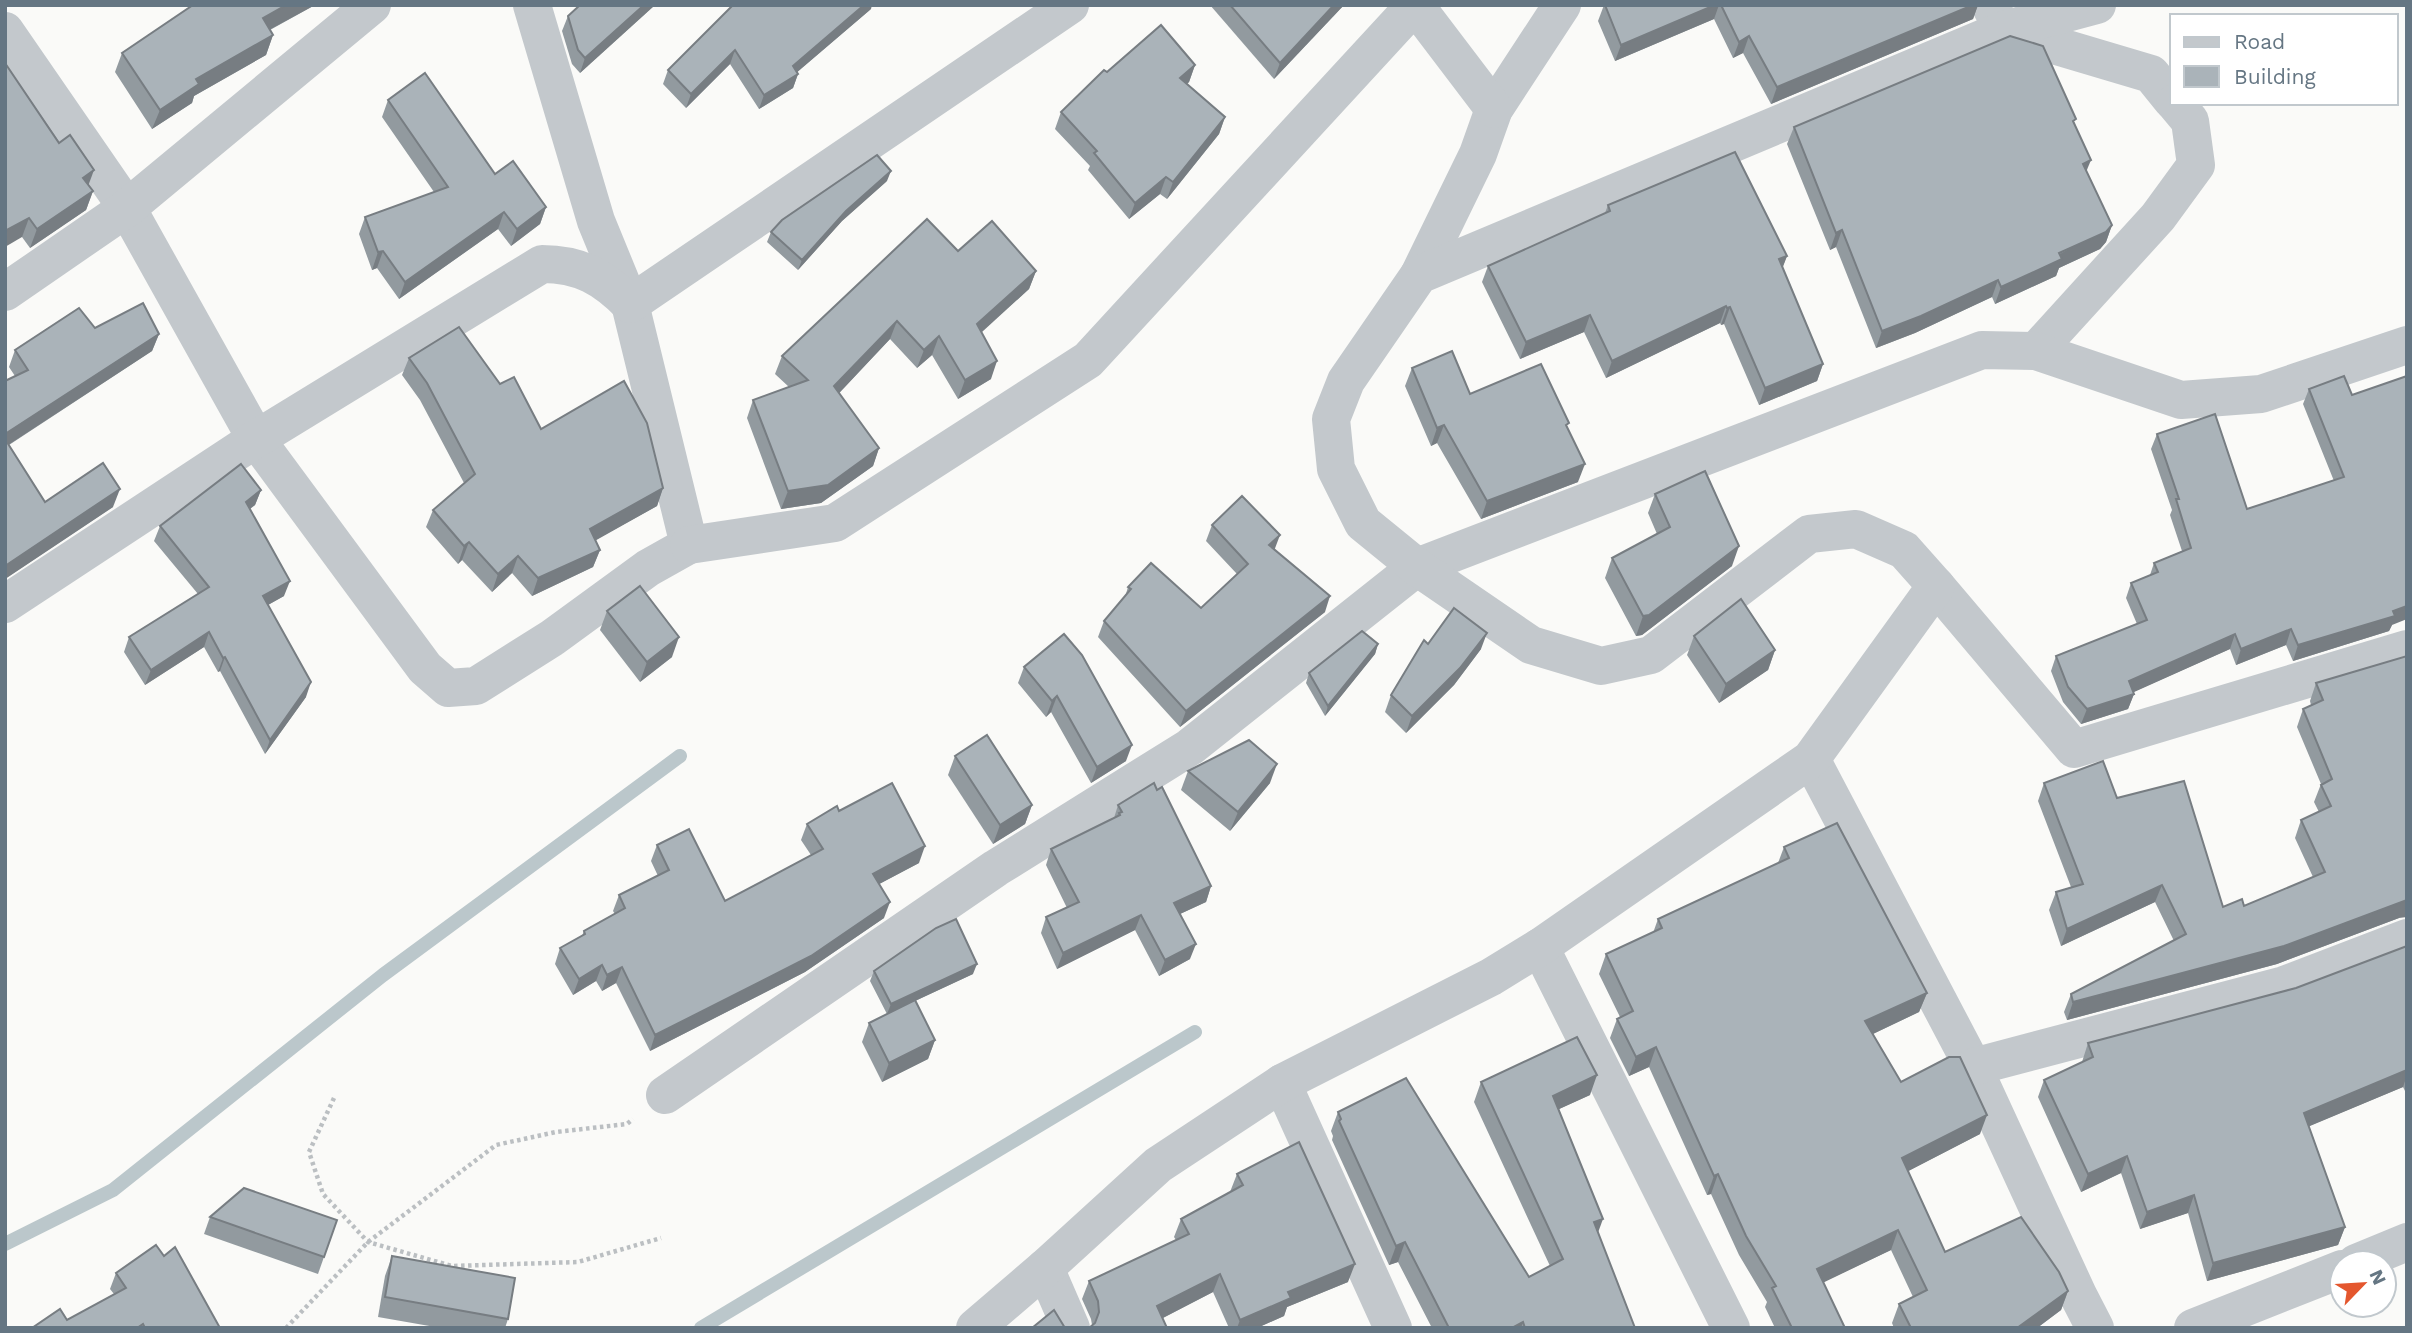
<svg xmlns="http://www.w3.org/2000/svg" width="2412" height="1333" font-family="'Work Sans',sans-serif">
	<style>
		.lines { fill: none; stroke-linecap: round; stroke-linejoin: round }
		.stream { stroke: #bbc7cb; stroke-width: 14 }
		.path { stroke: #bbbfc2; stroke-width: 4.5; stroke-dasharray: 3.5 3.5; stroke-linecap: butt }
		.street { stroke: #c3c8cc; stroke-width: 38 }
		.wall { fill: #929a9f }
		.shaded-wall { fill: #777d82 }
		.building { fill: #aab3b9; stroke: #777d82; stroke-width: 2 }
	</style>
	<rect width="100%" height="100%" fill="#fafaf8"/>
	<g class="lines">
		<g class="stream">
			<polyline points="5,1244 113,1190 383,975 680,756"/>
			<polyline points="701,1328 1195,1032"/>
		</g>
		<g class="path">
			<polyline points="334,1098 309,1152 323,1194 368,1242 452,1266 578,1262 661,1238"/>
			<polyline points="286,1328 368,1242 496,1145 556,1132 627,1124 633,1119"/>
		</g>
		<g class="street">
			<polyline points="1990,5 2003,30 2151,74 2172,100"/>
			<polyline points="5,31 127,208 256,439 425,668 448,688 476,686 552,638 648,568 689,545 630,304 596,221 532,5"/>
			<polyline points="1419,275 1478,154 1494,109 1562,5"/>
			<polyline points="5,292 127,208 372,5"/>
			<polyline points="2036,351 2158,217 2196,165 2190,121 2175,103"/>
			<polyline points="689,545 835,523 1088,360 1415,5 1494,109"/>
			<polyline points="1936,586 2074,749 2407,649"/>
			<path d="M5,604l251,-165 286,-175c39,0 62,14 88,40l440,-299"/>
			<polyline points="1811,759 1973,1067 2078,1295 2095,1328"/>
			<polyline points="1540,947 1731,1328"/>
			<polyline points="1973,1067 2284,985 2407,938"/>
			<polyline points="1282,1083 1393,1328"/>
			<polyline points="665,1095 996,868 1190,747 1417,567 1982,350 2036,351 2181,400 2261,394 2407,345"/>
			<polyline points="2356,1263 2407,1242"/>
			<polyline points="1045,1268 1071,1328"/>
			<polyline points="975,1328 1045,1268 1158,1165 1282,1083 1491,977 1540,947 1811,759 1936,586 1904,550 1856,529 1809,534 1651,655 1601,666 1531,645 1417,567 1363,523 1336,469 1331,419 1346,381 1419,275 2003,30 2097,5"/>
			<polyline points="2193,1328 2342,1269"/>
		</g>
	</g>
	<g class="wall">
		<polygon points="315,5 270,30 273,35 266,55 194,96 192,103 152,129 115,72 122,53"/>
		<polygon points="580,5 655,5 580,73 572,64 562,31 568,16"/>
		<polygon points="1210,5 1344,5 1274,79"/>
		<polygon points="1604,5 1978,5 1973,19 1771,104 1743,53 1733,58 1714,19 1615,61 1598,21"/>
		<polygon points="871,9 797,72 798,74 793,88 759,109 730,64 686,108 663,84 668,70"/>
		<polygon points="5,63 93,191 86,210 30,248 22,237"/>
		<polygon points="1195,65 1189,82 1187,84 1225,117 1219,134 1167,199 1160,194 1129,219 1088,170 1090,166 1055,129 1061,112 1107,72"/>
		<polygon points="388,100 495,174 546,207 540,224 511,246 498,229 399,299 377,268 372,270 359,234 365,217 434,192 382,117"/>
		<polygon points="2074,124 2086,172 2112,225 2106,242 2100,249 2059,268 2056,276 1995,304 1992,297 1915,333 1876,348 1836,247 1830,250 1787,144 1794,127"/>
		<polygon points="887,181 842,221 798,270 767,242 771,232"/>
		<polygon points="1608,205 1787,256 1782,268 1823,364 1817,381 1759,405 1724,324 1721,325 1720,323 1606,378 1584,332 1520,359 1482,282 1488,266 1605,213"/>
		<polygon points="958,251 1036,271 1029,289 981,332 991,379 958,399 932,355 917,368 890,339 839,393 879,448 873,466 821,503 781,509 747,418 753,400 789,387 775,374 782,356"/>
		<polygon points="95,328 159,334 152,351 9,445 45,502 113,507 5,579 5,381 15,376 9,367 15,350"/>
		<polygon points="409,358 500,384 541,429 663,488 657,506 595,540 600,550 593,567 532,596 512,573 492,592 462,560 458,564 426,527 433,510 464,483 420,400 402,375"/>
		<polygon points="1412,368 1470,394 1567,428 1578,482 1481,519 1437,443 1431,446 1405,386"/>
		<polygon points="2344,376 2392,625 2389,631 2293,661 2286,645 2236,665 2230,649 2133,692 2134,694 2128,709 2081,724 2063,702 2051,671 2056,656 2137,624 2126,598 2131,583 2150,575 2154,563 2182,551 2170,515 2172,510 2151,449 2157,434 2247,509 2334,481 2303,404 2309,389"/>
		<polygon points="261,490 255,505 250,509 284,596 268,605 306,697 265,754 220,671 218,672 204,647 145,685 124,652 129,637 198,594 154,541 160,526"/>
		<polygon points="1655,494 1732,566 1642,635 1636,636 1605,578 1612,558 1657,534 1648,513"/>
		<polygon points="1212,525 1275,550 1325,612 1180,727 1098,637 1104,621 1125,597 1128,587 1201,608 1237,574 1206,541"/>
		<polygon points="607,611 672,657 640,682 600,630"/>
		<polygon points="1064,634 1126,761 1091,783 1051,712 1046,717 1018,683 1024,667"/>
		<polygon points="1694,636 1775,650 1768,670 1719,703 1687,655"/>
		<polygon points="1378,644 1375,654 1325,716 1306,683 1309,673"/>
		<polygon points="1428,644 1481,649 1454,685 1406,733 1385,712 1391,695"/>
		<polygon points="2407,656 2399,918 2277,964 2067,1020 2064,1012 2071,994 2174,941 2155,902 2061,946 2049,910 2056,892 2071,887 2038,801 2044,783 2117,798 2223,907 2244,906 2313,877 2295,838 2301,820 2319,812 2314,802 2321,784 2297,727 2303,709 2311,705 2310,701 2316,683"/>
		<polygon points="955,756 1032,805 1025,824 993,844 948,775"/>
		<polygon points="1188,771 1270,783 1230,831 1181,790"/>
		<polygon points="1118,805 1211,886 1206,902 1180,914 1190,959 1159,976 1135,930 1057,969 1041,933 1046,917 1067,908 1046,865 1051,849 1114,818"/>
		<polygon points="839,811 919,863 879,884 884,918 805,972 650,1051 616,983 602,991 596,981 573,995 555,964 560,948 582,936 584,931 615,914 613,911 619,895 658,876 651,861 657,845 725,901 811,855 801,840 807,824"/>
		<polygon points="1784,847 1927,993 1919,1012 1873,1034 1901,1082 1980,1134 1908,1171 1945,1252 2068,1291 2061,1310 2037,1328 1894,1328 1892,1323 1899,1304 1913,1297 1891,1250 1823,1282 1845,1328 1775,1328 1765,1307 1767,1302 1739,1255 1711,1194 1707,1195 1649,1067 1629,1076 1610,1038 1617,1019 1620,1017 1599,974 1606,954 1653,933 1658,919 1778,863"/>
		<polygon points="2407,946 2407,1095 2403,1087 2309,1126 2345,1227 2338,1245 2207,1281 2188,1213 2140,1229 2121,1173 2081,1192 2038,1097 2044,1080 2082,1062 2088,1043 2296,988"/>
		<polygon points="874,971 973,974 915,1001 935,1040 928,1059 882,1082 862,1042 869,1023 887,1014 870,981"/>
		<polygon points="1481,1082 1590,1095 1559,1109 1598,1233 1635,1328 1432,1328 1398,1262 1389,1265 1332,1140 1333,1136 1331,1131 1338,1112 1529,1277 1550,1266 1474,1102"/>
		<polygon points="1237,1174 1348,1282 1287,1307 1284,1316 1257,1328 1229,1328 1213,1292 1163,1318 1092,1325 1091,1319 1082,1299 1089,1281 1176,1240 1174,1237 1181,1219 1230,1192"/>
		<polygon points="210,1217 337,1220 318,1274 204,1234"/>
		<polygon points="392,1256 508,1319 505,1328 441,1328 378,1317 385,1276"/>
		<polygon points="116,1273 220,1328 32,1328 67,1320 114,1294 110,1289"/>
	</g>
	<g class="shaded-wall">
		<polygon points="286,5 315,5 256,37 263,18"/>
		<polygon points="644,5 655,5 580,73 585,58"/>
		<polygon points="864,5 872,5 871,9 788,80 793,66"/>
		<polygon points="1334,5 1344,5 1274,79 1280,63"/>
		<polygon points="1715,5 1719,5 1714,19 1615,61 1621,45"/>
		<polygon points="1973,5 1978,5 1973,19 1771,104 1777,87"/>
		<polygon points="273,35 266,55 194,96 192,103 152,129 160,110 196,79"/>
		<polygon points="1749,36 1743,53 1733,58 1739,42"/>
		<polygon points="735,50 730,64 686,108 691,94"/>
		<polygon points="1195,65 1189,82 1174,95 1180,78"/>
		<polygon points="798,74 793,88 759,109 764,95"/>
		<polygon points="1225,117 1219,134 1167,199 1173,182"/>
		<polygon points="2091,160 2084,177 2083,164"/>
		<polygon points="94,170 87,189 83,178"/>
		<polygon points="891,171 887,181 842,221 798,270 802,260 846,211"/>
		<polygon points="1166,177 1160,194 1129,219 1135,203"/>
		<polygon points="93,191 86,210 30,248 37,229"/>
		<polygon points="546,207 540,224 511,246 517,229"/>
		<polygon points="504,212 498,229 399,299 405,282"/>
		<polygon points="29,218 22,237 5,247 5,231"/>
		<polygon points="2112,225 2106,242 2100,249 2059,268 2056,276 1995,304 2001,287"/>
		<polygon points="1842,230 1836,247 1830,250 1836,233"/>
		<polygon points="383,251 377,268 372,270 378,252"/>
		<polygon points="1787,256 1781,272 1779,259"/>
		<polygon points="1036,271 1029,289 970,343 977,324"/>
		<polygon points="1998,280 1992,297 1915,333 1876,348 1882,331"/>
		<polygon points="1726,306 1720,323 1606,378 1612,361"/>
		<polygon points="1730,307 1724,324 1721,325 1727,308"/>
		<polygon points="1590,315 1584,332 1520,359 1526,342"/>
		<polygon points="897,321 890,339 828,405 834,386"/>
		<polygon points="159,334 152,351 5,447 5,434"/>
		<polygon points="939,336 932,355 917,368 924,350"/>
		<polygon points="997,361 991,379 958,399 965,380"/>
		<polygon points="1823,364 1817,381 1759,405 1765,388"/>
		<polygon points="1444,425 1437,443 1431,446 1437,428"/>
		<polygon points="879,448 873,466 821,503 781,509 788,491"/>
		<polygon points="1585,464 1578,482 1481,519 1487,501"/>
		<polygon points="663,488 657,506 584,547 590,529"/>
		<polygon points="120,489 113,507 5,579 5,566"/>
		<polygon points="261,490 255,505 240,516 246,502"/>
		<polygon points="1280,535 1274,551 1269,545"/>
		<polygon points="469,542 462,560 458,564 464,546"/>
		<polygon points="1739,546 1732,566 1642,635 1636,636 1643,616"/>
		<polygon points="600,550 593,567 532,596 538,578"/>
		<polygon points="518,556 512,573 492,592 498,574"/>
		<polygon points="290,581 284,596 257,611 263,596"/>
		<polygon points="1330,596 1325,612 1180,727 1186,711"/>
		<polygon points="2407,606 2407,619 2392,625 2389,631 2293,661 2298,645"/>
		<polygon points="2291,629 2286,645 2236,665 2241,649"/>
		<polygon points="209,632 204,647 145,685 151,670"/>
		<polygon points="1487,633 1481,649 1454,685 1406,733 1412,716"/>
		<polygon points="2235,634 2230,649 2123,697 2129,681"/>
		<polygon points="679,637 672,657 640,682 647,662"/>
		<polygon points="1378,644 1375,654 1325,716 1328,706"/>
		<polygon points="1775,650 1768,670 1719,703 1726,684"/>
		<polygon points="225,657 220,671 218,672 223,658"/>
		<polygon points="311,682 306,697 265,754 270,740"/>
		<polygon points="2134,694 2128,709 2081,724 2087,709"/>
		<polygon points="1057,696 1051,712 1046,717 1052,701"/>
		<polygon points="1132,745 1126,761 1091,783 1097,767"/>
		<polygon points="1277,764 1270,783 1230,831 1238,812"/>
		<polygon points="1032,805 1025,824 993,844 1000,825"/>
		<polygon points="925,846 919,863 868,890 873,874"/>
		<polygon points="2162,885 2155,902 2061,946 2067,929"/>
		<polygon points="1211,886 1206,902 1169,919 1174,903"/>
		<polygon points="2407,900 2407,917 2399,918 2277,964 2067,1020 2073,1002"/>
		<polygon points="890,902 884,918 805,972 650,1051 655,1035"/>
		<polygon points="1141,915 1135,930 1057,969 1063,953"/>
		<polygon points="1196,944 1190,959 1159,976 1165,960"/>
		<polygon points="977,964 973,974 887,1014 891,1004"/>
		<polygon points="602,965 596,981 573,995 579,979"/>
		<polygon points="622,967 616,983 602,991 607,975"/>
		<polygon points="1927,993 1919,1012 1858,1041 1865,1021"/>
		<polygon points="935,1040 928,1059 882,1082 889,1063"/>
		<polygon points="1656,1047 1649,1067 1629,1076 1636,1057"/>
		<polygon points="2407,1070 2407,1075 2403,1087 2298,1131 2304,1113"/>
		<polygon points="1597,1075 1590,1095 1546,1115 1553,1096"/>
		<polygon points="1987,1115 1980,1134 1895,1178 1902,1158"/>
		<polygon points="2127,1156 2121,1173 2081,1192 2088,1174"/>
		<polygon points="1718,1174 1711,1194 1707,1195 1714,1176"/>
		<polygon points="2194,1195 2188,1213 2140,1229 2147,1212"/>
		<polygon points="1603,1219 1596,1238 1594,1222"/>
		<polygon points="2345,1227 2338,1245 2207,1281 2213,1263"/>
		<polygon points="1898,1230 1891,1250 1810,1289 1817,1269"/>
		<polygon points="1405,1242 1398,1262 1389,1265 1396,1246"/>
		<polygon points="1355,1264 1348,1282 1287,1307 1284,1316 1257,1328 1237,1328 1240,1320 1288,1292"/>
		<polygon points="1220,1274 1213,1292 1151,1324 1157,1306"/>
		<polygon points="2068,1291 2061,1310 2037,1328 2017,1328"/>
		<polygon points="1523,1322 1521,1328 1512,1328"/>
	</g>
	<g class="building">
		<polygon points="193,5 286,5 263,18 273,35 196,79 199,84 160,110 122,53"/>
		<polygon points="580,5 644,5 585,58 578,50 568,16"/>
		<polygon points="733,5 864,5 793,66 798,74 764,95 735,50 691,94 668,70"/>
		<polygon points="1230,5 1334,5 1280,63"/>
		<polygon points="1605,5 1715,5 1621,45"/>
		<polygon points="1721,5 1973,5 1777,87 1749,36 1739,42"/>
		<polygon points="1161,25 1195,65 1180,78 1225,117 1173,182 1166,177 1135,203 1094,153 1097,151 1061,112 1104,70 1107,72"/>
		<polygon points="2010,36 2043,46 2076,119 2073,121 2091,160 2083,164 2112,225 2106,232 2059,253 2062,259 2001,287 1998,280 1921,316 1882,331 1842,230 1836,233 1794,127"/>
		<polygon points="5,63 59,143 70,135 94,170 83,178 93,191 37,229 29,218 5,231"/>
		<polygon points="425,73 495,174 513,161 546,207 517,229 504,212 405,282 383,251 378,252 365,217 448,187 388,100"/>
		<polygon points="1735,152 1787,256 1779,259 1823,364 1765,388 1730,307 1727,308 1726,306 1612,361 1590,315 1526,342 1488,266 1610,211 1608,205"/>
		<polygon points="877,155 891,171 846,211 802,260 771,232 782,220"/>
		<polygon points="927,219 958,251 992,221 1036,271 977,324 997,361 965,380 939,336 924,350 897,321 834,386 879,448 828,485 788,491 753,400 808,380 782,356"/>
		<polygon points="143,303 159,334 5,434 5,381 28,370 15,350 79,308 95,328"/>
		<polygon points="459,327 500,384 514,377 541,429 624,381 647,423 663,488 590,529 600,550 538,578 518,556 498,574 469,542 464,546 433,510 475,474 427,383 409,358"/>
		<polygon points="1452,351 1470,394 1541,364 1569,423 1566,425 1585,464 1487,501 1444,425 1437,428 1412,368"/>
		<polygon points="2344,376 2352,395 2407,376 2407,606 2393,611 2395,616 2298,645 2291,629 2241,649 2235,634 2129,681 2134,694 2087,709 2068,687 2056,656 2147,620 2131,583 2158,572 2154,563 2191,548 2176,499 2179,499 2157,434 2215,414 2247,509 2344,477 2309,389"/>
		<polygon points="5,439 45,502 103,463 120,489 5,566"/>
		<polygon points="241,464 261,490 246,502 290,581 263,596 311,682 270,740 225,657 223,658 209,632 151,670 129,637 209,587 160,526"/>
		<polygon points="1705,471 1739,546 1649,615 1643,616 1612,558 1670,527 1655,494"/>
		<polygon points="1242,496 1280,535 1269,545 1330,596 1186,711 1104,621 1131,589 1128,587 1151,563 1201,608 1248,564 1212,525"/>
		<polygon points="640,586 679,637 647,662 607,611"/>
		<polygon points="1741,599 1775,650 1726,684 1694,636"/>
		<polygon points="1454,608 1487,633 1460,668 1412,716 1391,695 1424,640 1428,644"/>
		<polygon points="1362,631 1378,644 1328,706 1309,673"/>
		<polygon points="1064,634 1082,655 1132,745 1097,767 1057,696 1052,701 1024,667"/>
		<polygon points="2407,656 2407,900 2284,946 2073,1002 2071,994 2186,934 2162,885 2067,929 2056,892 2083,884 2044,783 2103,761 2117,798 2184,781 2223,907 2242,899 2244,906 2325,872 2301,820 2331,806 2321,785 2332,779 2303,709 2323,700 2316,683"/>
		<polygon points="987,735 1032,805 1000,825 955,756"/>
		<polygon points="1249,740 1277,764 1238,812 1188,771"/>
		<polygon points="892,783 925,846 873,874 890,902 811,956 655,1035 622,967 607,975 602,965 579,979 560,948 585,934 584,931 625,908 619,895 669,870 657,845 689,829 725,901 823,849 807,824 837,806 839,811"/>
		<polygon points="1154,783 1157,790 1162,787 1211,886 1174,903 1196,944 1165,960 1141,915 1063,953 1046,917 1079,902 1051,849 1120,815 1119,813 1122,812 1118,805"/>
		<polygon points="1837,823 1927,993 1865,1021 1901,1082 1949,1057 1960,1057 1987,1115 1902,1158 1945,1252 2021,1217 2059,1272 2068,1291 2017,1328 1911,1328 1899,1304 1927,1290 1898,1230 1817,1269 1845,1328 1792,1328 1772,1288 1776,1286 1746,1236 1718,1174 1714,1176 1656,1047 1636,1057 1617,1019 1633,1011 1606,954 1662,928 1658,919 1789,858 1784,847"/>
		<polygon points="956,919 977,964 891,1004 874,971 936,928"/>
		<polygon points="2407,946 2407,1070 2304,1113 2345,1227 2213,1263 2194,1195 2147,1212 2127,1156 2088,1174 2044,1080 2093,1057 2088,1043 2296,988"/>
		<polygon points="915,1000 935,1040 889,1063 869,1023"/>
		<polygon points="1577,1037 1597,1075 1553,1096 1603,1219 1594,1222 1635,1328 1525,1328 1523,1322 1512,1328 1449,1328 1405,1242 1396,1246 1339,1121 1341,1119 1338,1112 1406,1078 1529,1277 1563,1259 1481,1082"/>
		<polygon points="1299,1142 1355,1264 1288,1292 1291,1298 1240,1320 1220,1274 1157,1306 1167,1328 1089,1328 1095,1323 1099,1312 1098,1301 1089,1281 1189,1234 1181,1219 1243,1185 1237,1174"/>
		<polygon points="244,1188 337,1220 324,1257 210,1217"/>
		<polygon points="156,1245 164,1256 175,1247 220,1328 145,1328 143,1324 137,1328 32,1328 60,1309 67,1320 126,1288 116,1273"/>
		<polygon points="392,1256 515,1278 508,1319 385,1297"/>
		<polygon points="1054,1310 1065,1328 1032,1328"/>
	</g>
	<rect width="2412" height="1333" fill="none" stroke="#657683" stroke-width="14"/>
	<rect x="2170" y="14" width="228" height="91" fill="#ffffff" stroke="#c1c8cd" stroke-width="2"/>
	<rect x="2184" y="37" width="35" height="10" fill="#c3c8cc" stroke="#c1c8cd" stroke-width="2"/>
	<text x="2234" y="49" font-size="21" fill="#657683">Road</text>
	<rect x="2184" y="66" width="35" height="21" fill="#aab3b9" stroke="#c1c8cd" stroke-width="2"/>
	<text x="2234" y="84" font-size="21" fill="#657683">Building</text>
	<g transform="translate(2363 1284) rotate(65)"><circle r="33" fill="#ffffff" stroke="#c1c8cd" stroke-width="2"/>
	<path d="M0-5L12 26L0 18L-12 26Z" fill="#e4572e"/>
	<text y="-10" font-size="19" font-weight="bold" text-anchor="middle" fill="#657683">N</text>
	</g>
</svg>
